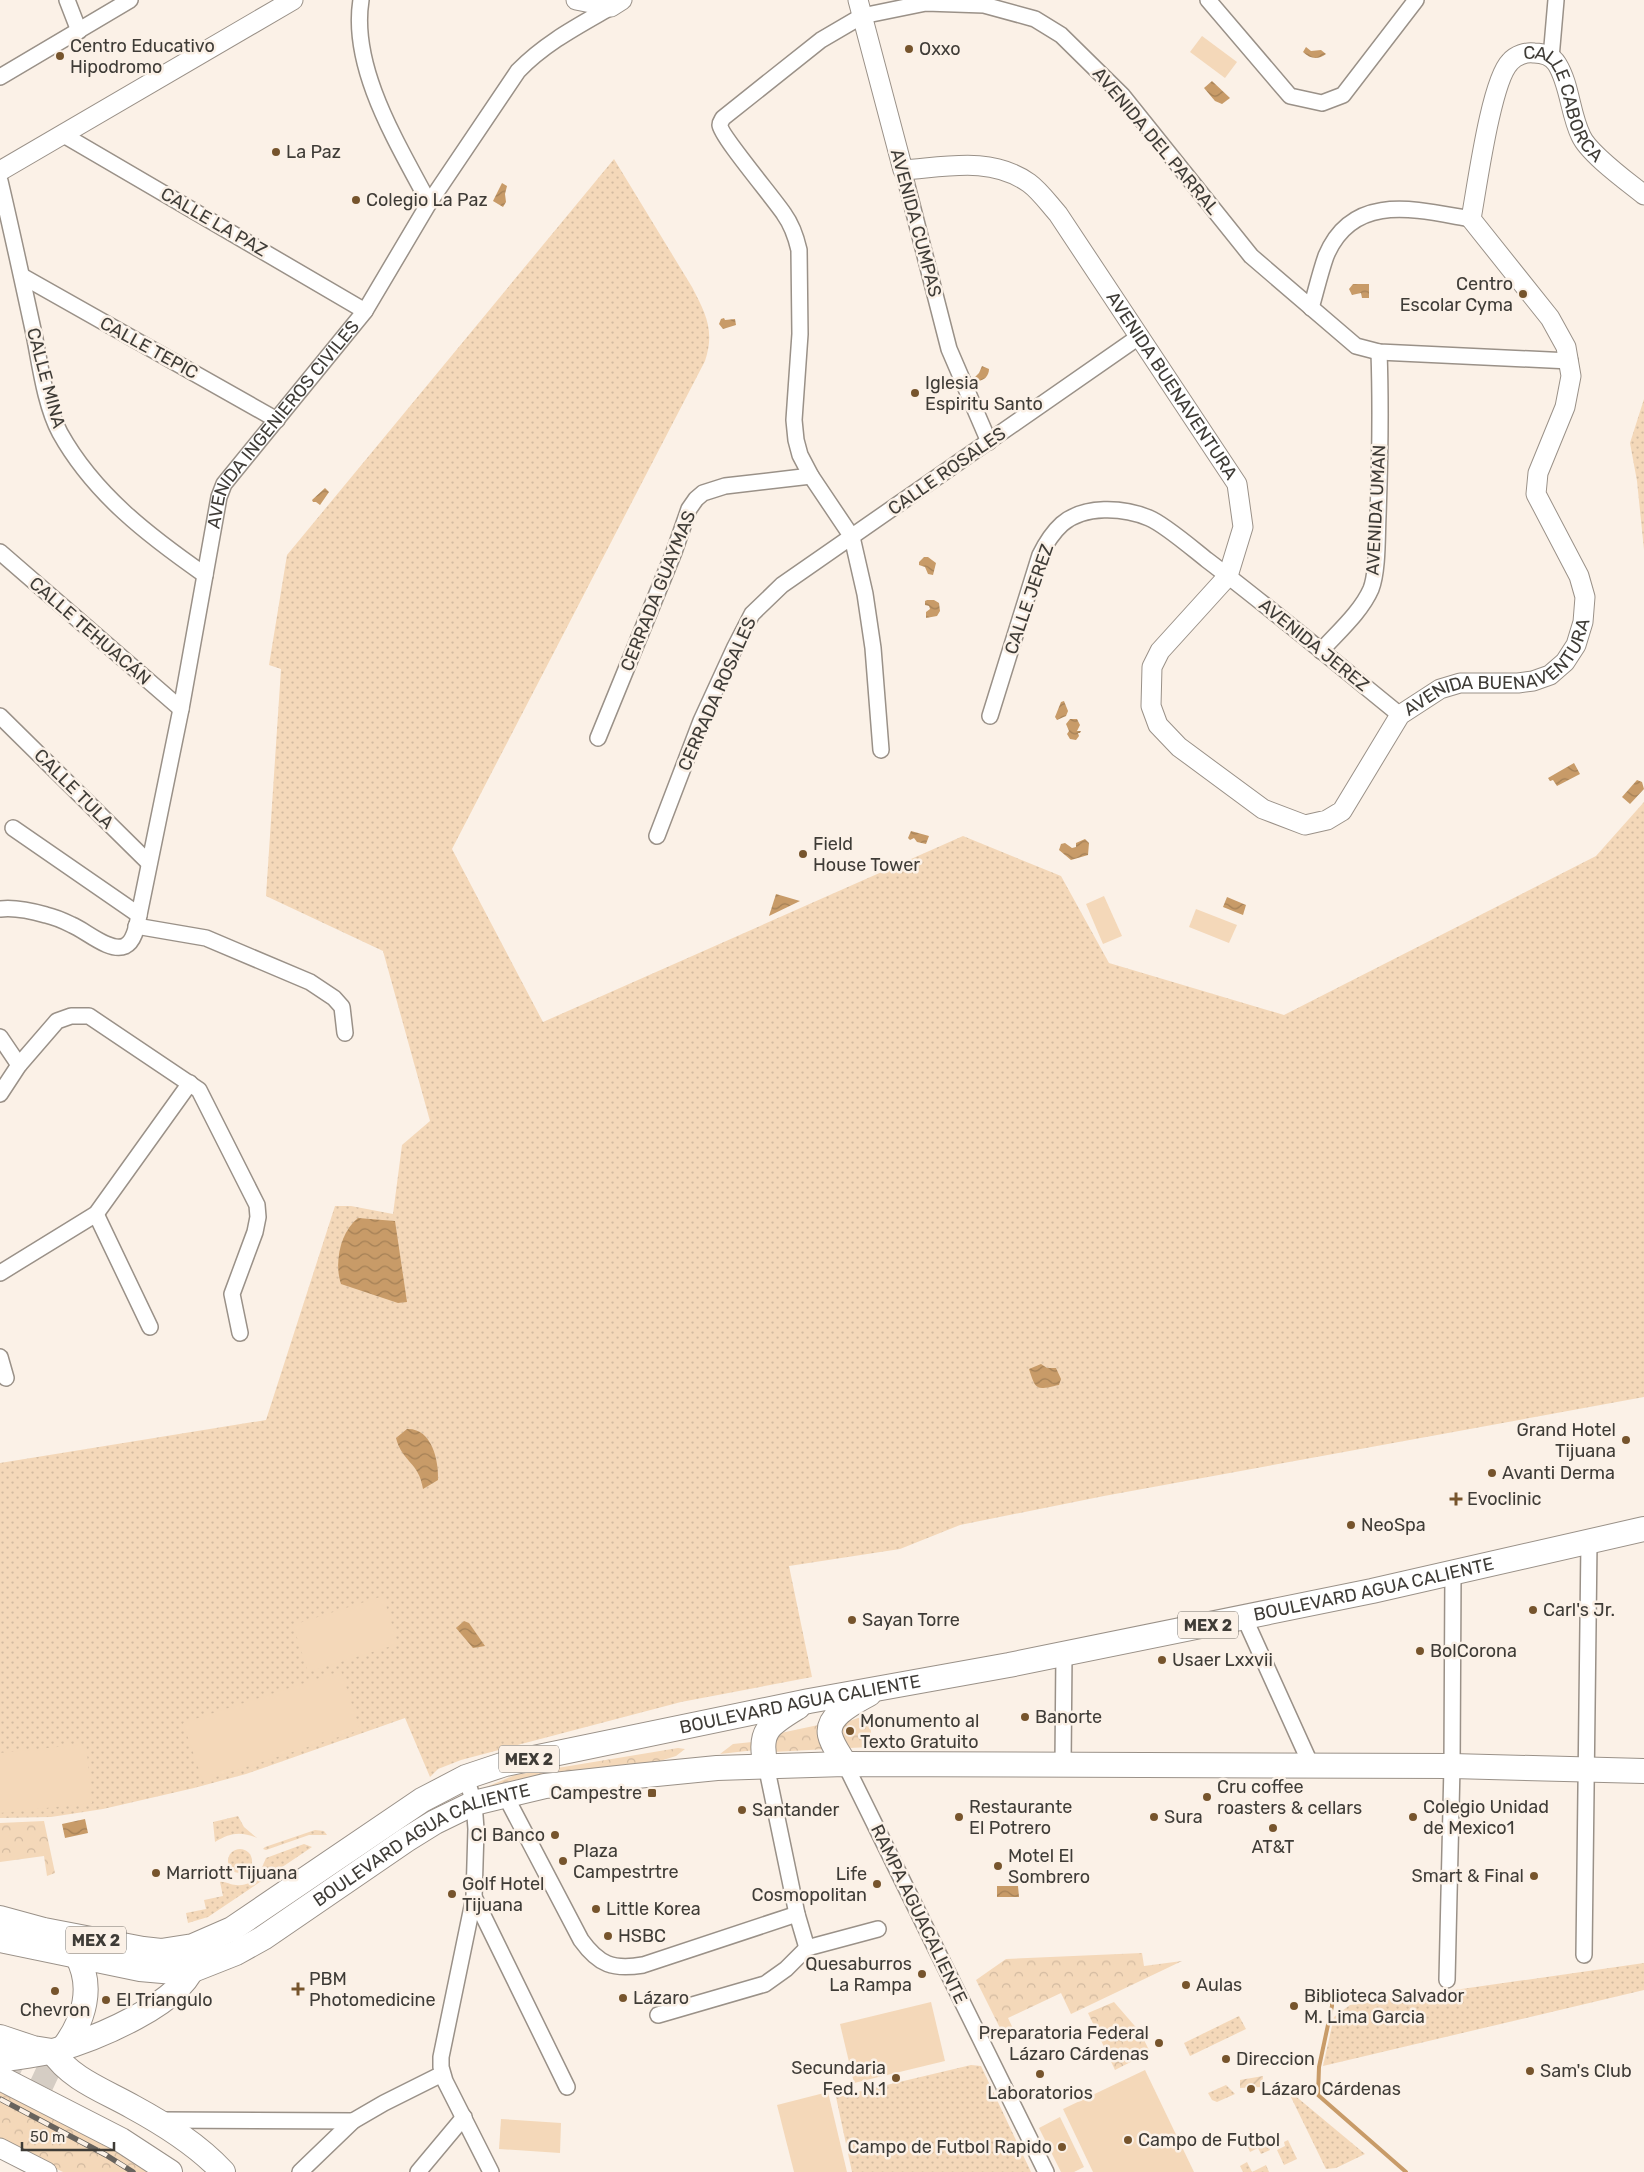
<svg xmlns="http://www.w3.org/2000/svg" width="1644" height="2172" font-family="Rubik,sans-serif">
	<style>
		.grass { fill: url(#grass-dots) }
		.forest { fill: url(#forest-crowns) }
		.garden { fill: url(#garden-furrows) }
		.pitch { fill: #f4d8b9 }
		.water { fill: url(#water-waves) }
		.lines { fill: none; stroke-linecap: round; stroke-linejoin: round }
		.stream { stroke: #c89b68; stroke-width: 4 }
		.primary-tunnel { stroke: #d5cdc4; stroke-width: 24; stroke-dasharray: 24 12; stroke-linecap: butt }
		.minor-casing { stroke: #9a9188; stroke-width: 18 }
		.tertiary-casing { stroke: #9a9188; stroke-width: 21 }
		.primary-casing { stroke: #9a9188; stroke-width: 26 }
		.minor { stroke: #fff; stroke-width: 15 }
		.tertiary { stroke: #fff; stroke-width: 19 }
		.primary { stroke: #fff; stroke-width: 24 }
		.rail-casing { stroke: #68635d; stroke-width: 5.5 }
		.rail { stroke: #fbf1e7; stroke-width: 4; stroke-dasharray: 11; stroke-linecap: butt }
		.poi-dot { fill: #76542c; stroke: #fbf1e7; stroke-width: 2 }
		.labels { text-anchor: middle; dominant-baseline: central; stroke-width: 5; stroke-linejoin: round; paint-order: stroke }
		.shield { fill: #fbf1e7; stroke: #77726c; stroke-width: 1 }
		.shield-label { font-size: 16px; font-weight: bold; fill: #3f3c37 }
		.poi-label { font-size: 18px; fill: #3f3c37; stroke: #fbf1e7; text-anchor: start }
		.street-label { font-size: 18px; fill: #3f3c37; stroke: #fbf1e7 }
	</style>
	<defs>
		<pattern id="grass-dots" width="8" height="8" patternUnits="userSpaceOnUse" patternTransform="scale(1.25)"><rect width="8" height="8" fill="#f4d8b9"/><path d="M2 2h.1M6 6h.1" fill="none" stroke="#d2baa0" stroke-width="1.8" stroke-linecap="round"/></pattern>
		<pattern id="forest-crowns" width="20" height="18" patternUnits="userSpaceOnUse" patternTransform="scale(1.25)"><rect width="20" height="18" fill="#f4d8b9"/><path d="M2 6a3 3 0 1 1 6 0M12 15a3 3 0 1 1 6 0" fill="none" stroke="#d2baa0"/></pattern>
		<pattern id="garden-furrows" width="10" height="10" patternUnits="userSpaceOnUse" patternTransform="scale(1.25)"><rect width="10" height="10" fill="#f4d8b9"/><path d="M-1 1l2-2M0 10L10 0M9 11l2-2" fill="none" stroke="#d2baa0"/></pattern>
		<pattern id="water-waves" width="16" height="10" patternUnits="userSpaceOnUse" patternTransform="scale(1.25)"><rect width="16" height="10" fill="#c89b68"/><path d="M0 5q4-4 8 0t8 0" fill="none" stroke="#a48056"/></pattern>
	</defs>
	<rect width="100%" height="100%" fill="#fbf1e7"/>
	<g class="grass">
		<path d="M614,159l78,128c14,27 23,44 13,74l-253,488 91,173 420,-186 98,40 48,87 175,52 312,-159 48,-54v595l-540,99 -144,29 -60,24 -111,17 23,111 -131,25 -220,58 -23,9 -8,8 -25,-59 -159,56 -52,14 -91,21 -52,8 -51,1v-355l266,-43 69,-214h16l42,8 9,-69 28,-24 -47,-170 -117,-55 15,-227 -12,-4 18,-110z"/>
		<polygon points="1644,399 1644,550 1637,481 1630,443"/>
		<path d="M238,1816l6,11 13,11c-17,-7 -27,-5 -42,4l-2,-20z"/>
		<polygon points="315,1830 324,1831 327,1835 309,1835 266,1850 263,1849 265,1847"/>
		<path d="M304,1844l8,3 -104,70 -20,6 -2,-10 20,-4 -2,-9 19,-4 -3,-14c5,-1 10,3 16,3 19,2 24,-13 30,-27z"/>
		<circle cx="240" cy="1861" r="12"/>
		<polygon points="1644,1963 1644,1990 1323,2066 1334,2017 1350,2005"/>
		<polygon points="1239,2016 1246,2029 1190,2056 1184,2043"/>
		<polygon points="971,2065 981,2066 1031,2172 852,2172 836,2097"/>
		<polygon points="1226,2085 1235,2094 1217,2102 1212,2100 1208,2093"/>
		<polygon points="1287,2089 1365,2154 1336,2168 1326,2169"/>
		<polygon points="1264,2137 1270,2150 1261,2154 1258,2148 1250,2152 1247,2145"/>
		<polygon points="1288,2140 1297,2159 1284,2165 1277,2150 1285,2146 1284,2142"/>
		<polygon points="1247,2162 1252,2172 1266,2165 1269,2172 1243,2172 1240,2166"/>
	</g>
	<g class="forest">
		<polygon points="858,1718 870,1718 872,1747 849,1748 838,1730 847,1722"/>
		<polygon points="823,1724 827,1749 773,1752 776,1734"/>
		<polygon points="752,1742 755,1750 720,1754 733,1744"/>
		<polygon points="678,1748 685,1749 676,1756 660,1761 516,1780 484,1788 515,1775"/>
		<polygon points="44,1821 55,1873 47,1876 44,1856 0,1862 0,1823"/>
		<polygon points="1142,1953 1144,1966 1182,1961 1071,2014 1061,1993 1008,2018 1018,2039 1008,2044 976,1980 1006,1959"/>
		<polygon points="1114,2002 1140,2032 1150,2052 1115,2070 1088,2013"/>
		<polygon points="0,2092 76,2129 87,2129 155,2172 63,2172 0,2141"/>
	</g>
	<polygon class="garden" points="1263,2076 1262,2087 1240,2088 1240,2080"/>
	<g class="pitch">
		<polygon points="1202,36 1237,62 1225,78 1190,52"/>
		<polygon points="1104,896 1122,936 1103,944 1086,904"/>
		<polygon points="1196,909 1237,925 1229,943 1189,927"/>
		<polygon points="383,1596 398,1644 308,1672 293,1625"/>
		<polygon points="341,1671 360,1730 203,1781 183,1723"/>
		<polygon points="86,1744 92,1803 0,1813 0,1753"/>
		<polygon points="931,2002 945,2061 854,2083 840,2024"/>
		<polygon points="1145,2070 1194,2172 1093,2172 1063,2109"/>
		<polygon points="828,2092 847,2172 794,2172 777,2105"/>
		<polygon points="1060,2117 1084,2167 1074,2172 1061,2172 1039,2128"/>
		<polygon points="501,2119 561,2123 560,2153 499,2149"/>
	</g>
	<g class="water">
		<path d="M1306,47l5,4 10,-1 5,4c-8,6 -16,5 -23,-2z"/>
		<polygon points="1212,81 1230,98 1222,104 1215,101 1204,88"/>
		<polygon points="502,183 507,186 505,194 506,202 503,207 493,201"/>
		<polygon points="1353,284 1369,284 1369,298 1362,298 1361,293 1352,295 1349,289"/>
		<polygon points="724,318 725,320 735,319 736,325 723,329 719,324 721,319"/>
		<path d="M982,366l7,3c0,7 -5,12 -12,12l-3,-3 5,-5z"/>
		<polygon points="325,488 329,492 320,505 316,502 313,502 312,500"/>
		<polygon points="924,557 928,557 936,563 933,575 928,574 925,567 919,565 919,562"/>
		<polygon points="927,600 934,600 939,603 940,611 937,616 926,618 926,612 930,609 929,606 925,605 925,601"/>
		<polygon points="1064,701 1068,711 1066,716 1057,720 1055,717 1061,702"/>
		<polygon points="1070,719 1077,719 1080,725 1077,731 1081,731 1080,733 1078,733 1079,736 1076,740 1070,739 1067,734 1069,731 1066,724"/>
		<polygon points="1574,763 1580,774 1557,786 1553,780 1550,781 1548,778"/>
		<polygon points="1637,780 1642,782 1644,789 1630,804 1622,797"/>
		<polygon points="911,831 929,836 926,844 917,842 914,838 910,840 908,838"/>
		<polygon points="1085,839 1089,843 1088,855 1071,860 1059,850 1061,844 1065,843 1072,848 1076,847 1076,843"/>
		<polygon points="776,894 800,901 769,916"/>
		<polygon points="1227,897 1246,905 1243,915 1223,907"/>
		<path d="M358,1218l37,3 12,81 -9,1 -57,-19c-7,-21 -1,-52 17,-66z"/>
		<path d="M1041,1364l6,4h9l5,11 -2,6c-23,5 -23,6 -30,-16z"/>
		<path d="M407,1429c25,-1 32,32 31,51l-15,9c-4,-27 -21,-27 -27,-51z"/>
		<polygon points="464,1621 469,1623 485,1646 473,1648 456,1628"/>
		<polygon points="85,1819 88,1833 65,1838 62,1824"/>
		<polygon points="997,1886 1018,1886 1019,1897 997,1897"/>
	</g>
	<g class="lines">
		<polyline class="stream" points="1332,1995 1332,2006 1319,2067 1318,2095 1406,2172"/>
		<polyline class="primary-tunnel" points="3,2054 63,2082"/>
		<g class="minor-casing">
			<g id="minor">
				<polyline points="67,0 79,31"/>
				<path d="M361,0c-11,68 37,144 68,203"/>
				<polyline points="1208,0 1290,96 1322,103 1343,95 1416,0"/>
				<polyline points="1551,58 1556,0"/>
				<polyline points="0,77 130,0"/>
				<polyline points="62,134 365,311"/>
				<polyline points="903,170 949,349 989,442"/>
				<path d="M0,181c12,51 23,102 34,153 6,30 11,71 26,99 34,61 89,103 145,142"/>
				<polyline points="22,276 277,420"/>
				<path d="M1311,308c5,-17 9,-35 15,-52 27,-65 92,-46 145,-37"/>
				<polyline points="0,552 181,709"/>
				<path d="M1321,651c17,-19 40,-39 50,-62 7,-18 6,-53 7,-73 2,-55 3,-109 1,-164"/>
				<polyline points="0,716 149,863"/>
				<path d="M990,716l50,-161c6,-12 12,-22 22,-31 22,-19 61,-17 87,-6 15,6 44,31 58,42 66,50 129,103 193,155"/>
				<polyline points="598,738 674,552 689,509 696,499 703,493 725,486 811,476"/>
				<path d="M881,750l-8,-102 -8,-54 -13,-57 -41,-61 -11,-21 -4,-15 -2,-20 6,-86 -1,-84c-3,-13 -7,-25 -15,-36 -9,-14 -64,-79 -64,-89 0,-3 2,-5 3,-7l98,-78 41,-24 64,-13 58,2 51,14 26,16 61,60 129,161 105,90 23,6 191,9"/>
				<polyline points="13,828 139,915"/>
				<polyline points="657,836 701,721 735,647 752,614 782,585 1140,336"/>
				<path id="s1" d="M0,909c15,-2 32,2 46,6 9,2 18,6 26,10 13,5 38,28 53,21 10,-5 12,-21 14,-31l42,-206 38,-212 5,-13 141,-173 64,-108 89,-132c27,-28 60,-45 93,-64"/>
				<polyline points="136,926 206,938 310,982 334,998 342,1007 345,1033"/>
				<polyline points="0,1037 19,1065"/>
				<polyline points="0,1094 19,1065 57,1021 71,1016 89,1016 199,1090 257,1205 258,1217 255,1232 232,1294 240,1333"/>
				<polyline points="96,1214 150,1327"/>
				<polyline points="0,1273 96,1214 190,1083"/>
				<polyline points="0,1357 6,1378"/>
				<polyline points="1244,1617 1311,1765"/>
				<polyline points="845,1764 1046,2172"/>
				<polyline points="1063,1764 1064,1653"/>
				<polyline points="766,1765 797,1914 807,1948"/>
				<polyline points="466,1777 474,1803 476,1829 474,1897 441,2057 441,2067 445,2081 491,2172"/>
				<path d="M505,1795l76,145c18,25 32,30 62,25l154,-51"/>
				<polyline points="474,1897 567,2087"/>
				<polyline points="1584,1955 1589,1542"/>
				<polyline points="1447,1980 1452,1766 1453,1571"/>
				<polyline points="658,2015 765,1984 786,1969 807,1948 878,1929"/>
				<polyline points="159,2120 353,2121"/>
				<polyline points="300,2172 353,2121 384,2103 442,2074"/>
				<polyline points="418,2172 464,2117"/>
			</g>
		</g>
		<g class="tertiary-casing">
			<g id="tertiary">
				<polyline points="576,0 611,7 622,0"/>
				<path id="s2" d="M858,0l45,170c43,-3 88,-14 126,13 11,8 20,21 29,31l179,270 6,43 -15,49 -68,75 -8,16 -1,39 7,19 21,22 84,62 42,16 22,-5 15,-9 58,-96 40,-26 20,-6h58l15,-2 17,-6 15,-13 11,-17 7,-23 2,-25 -6,-21 -43,-82 2,-21 27,-66 6,-31 -5,-29 -16,-29 -79,-99c6,-32 20,-138 39,-157 6,-7 16,-10 24,-9 9,0 18,3 23,11 13,21 13,50 24,72 8,18 47,46 63,59"/>
				<polyline points="0,171 293,0"/>
				<polyline points="0,2148 47,2172"/>
			</g>
		</g>
		<g class="primary-casing">
			<g id="primary">
				<path d="M845,1764c-5,-9 -13,-19 -15,-29 -4,-20 25,-33 39,-41"/>
				<path d="M766,1765c-9,-34 4,-41 32,-58"/>
				<path id="s3" d="M0,1918l44,12 99,19 18,2 32,-5 39,-17 190,-129 44,-23 39,-13 304,-63 200,-36 363,-74 272,-62"/>
				<path id="s4" d="M0,1940l140,29 34,3 19,-2 43,-17 27,-15 143,-98 29,-18 39,-19 71,-17 91,-10 81,-8 128,-4 607,2 192,5"/>
				<path d="M0,2037l33,11 19,3c18,28 53,40 81,56 33,18 65,38 90,65"/>
				<path d="M64,2047c20,-27 30,-60 13,-91"/>
				<path d="M0,2060c18,-3 36,-5 53,-9 39,-11 134,-48 142,-91"/>
				<polyline points="0,2078 121,2140 170,2172"/>
			</g>
		</g>
		<use href="#minor" class="minor"/>
		<use href="#tertiary" class="tertiary"/>
		<use href="#primary" class="primary"/>
		<g class="rail-casing">
			<polyline id="rail" points="0,2099 106,2155 133,2172"/>
		</g>
		<use href="#rail" class="rail"/>
	</g>
	<g class="poi-dot">
		<circle cx="909" cy="49" r="5"/>
		<circle cx="60" cy="56" r="5"/>
		<circle cx="276" cy="152" r="5"/>
		<circle cx="356" cy="200" r="5"/>
		<circle cx="1523" cy="294" r="5"/>
		<circle cx="915" cy="393" r="5"/>
		<circle cx="803" cy="854" r="5"/>
		<circle cx="1626" cy="1440" r="5"/>
		<circle cx="1492" cy="1473" r="5"/>
		<path d="M1453.5 1491.5h5v5h5v5h-5v5h-5v-5h-5v-5h5z"/>
		<circle cx="1351" cy="1525" r="5"/>
		<circle cx="1533" cy="1610" r="5"/>
		<circle cx="852" cy="1620" r="5"/>
		<circle cx="1420" cy="1651" r="5"/>
		<circle cx="1162" cy="1660" r="5"/>
		<circle cx="1025" cy="1717" r="5"/>
		<circle cx="850" cy="1731" r="5"/>
		<rect x="647" y="1788" width="10" height="10" rx="2.5"/>
		<circle cx="1207" cy="1797" r="5"/>
		<circle cx="742" cy="1810" r="5"/>
		<circle cx="959" cy="1817" r="5"/>
		<circle cx="1154" cy="1817" r="5"/>
		<circle cx="1413" cy="1817" r="5"/>
		<circle cx="1273" cy="1828" r="5"/>
		<circle cx="555" cy="1835" r="5"/>
		<circle cx="563" cy="1861" r="5"/>
		<circle cx="998" cy="1866" r="5"/>
		<circle cx="156" cy="1873" r="5"/>
		<circle cx="1534" cy="1876" r="5"/>
		<circle cx="877" cy="1884" r="5"/>
		<circle cx="452" cy="1894" r="5"/>
		<circle cx="596" cy="1909" r="5"/>
		<circle cx="608" cy="1936" r="5"/>
		<circle cx="922" cy="1974" r="5"/>
		<circle cx="1186" cy="1985" r="5"/>
		<path d="M295.5 1981.5h5v5h5v5h-5v5h-5v-5h-5v-5h5z"/>
		<circle cx="55" cy="1991" r="5"/>
		<circle cx="623" cy="1998" r="5"/>
		<circle cx="106" cy="2000" r="5"/>
		<circle cx="1294" cy="2006" r="5"/>
		<circle cx="1159" cy="2043" r="5"/>
		<circle cx="1226" cy="2059" r="5"/>
		<circle cx="1530" cy="2071" r="5"/>
		<circle cx="1040" cy="2074" r="5"/>
		<circle cx="896" cy="2078" r="5"/>
		<circle cx="1251" cy="2089" r="5"/>
		<circle cx="1128" cy="2140" r="5"/>
		<circle cx="1062" cy="2147" r="5"/>
	</g>
	<g class="labels">
		<g class="shield">
			<rect x="1178" y="1611.5" width="60" height="27" rx="4"/>
			<rect x="499" y="1745.5" width="60" height="27" rx="4"/>
			<rect x="66" y="1926.5" width="60" height="27" rx="4"/>
		</g>
		<g class="shield-label">
			<text x="1208" y="1625">MEX 2</text>
			<text x="529" y="1759">MEX 2</text>
			<text x="96" y="1940">MEX 2</text>
		</g>
		<g class="poi-label">
			<text x="70" y="46">Centro Educativo<tspan x="70" dy="21">Hipodromo</tspan></text>
			<text x="919" y="49">Oxxo</text>
			<text x="286" y="152">La Paz</text>
			<text x="366" y="200">Colegio La Paz</text>
			<text x="1513" y="284" text-anchor="end">Centro<tspan x="1513" dy="21">Escolar Cyma</tspan></text>
			<text x="925" y="383">Iglesia<tspan x="925" dy="21">Espiritu Santo</tspan></text>
			<text x="813" y="844">Field<tspan x="813" dy="21">House Tower</tspan></text>
			<text x="1616" y="1430" text-anchor="end">Grand Hotel<tspan x="1616" dy="21">Tijuana</tspan></text>
			<text x="1502" y="1473">Avanti Derma</text>
			<text x="1467" y="1499">Evoclinic</text>
			<text x="1361" y="1525">NeoSpa</text>
			<text x="1543" y="1610">Carl's Jr.</text>
			<text x="862" y="1620">Sayan Torre</text>
			<text x="1430" y="1651">BolCorona</text>
			<text x="1172" y="1660">Usaer Lxxvii</text>
			<text x="1035" y="1717">Banorte</text>
			<text x="860" y="1721">Monumento al<tspan x="860" dy="21">Texto Gratuito</tspan></text>
			<text x="1217" y="1787">Cru coffee<tspan x="1217" dy="21">roasters &amp; cellars</tspan></text>
			<text x="642" y="1793" text-anchor="end">Campestre</text>
			<text x="969" y="1807">Restaurante<tspan x="969" dy="21">El Potrero</tspan></text>
			<text x="1423" y="1807">Colegio Unidad<tspan x="1423" dy="21">de Mexico1</tspan></text>
			<text x="752" y="1810">Santander</text>
			<text x="1164" y="1817">Sura</text>
			<text x="545" y="1835" text-anchor="end">CI Banco</text>
			<text x="1273" y="1847" text-anchor="middle">AT&amp;T</text>
			<text x="573" y="1851">Plaza<tspan x="573" dy="21">Campestrtre</tspan></text>
			<text x="1008" y="1856">Motel El<tspan x="1008" dy="21">Sombrero</tspan></text>
			<text x="166" y="1873">Marriott Tijuana</text>
			<text x="867" y="1874" text-anchor="end">Life<tspan x="867" dy="21">Cosmopolitan</tspan></text>
			<text x="1524" y="1876" text-anchor="end">Smart &amp; Final</text>
			<text x="462" y="1884">Golf Hotel<tspan x="462" dy="21">Tijuana</tspan></text>
			<text x="606" y="1909">Little Korea</text>
			<text x="618" y="1936">HSBC</text>
			<text x="912" y="1964" text-anchor="end">Quesaburros<tspan x="912" dy="21">La Rampa</tspan></text>
			<text x="309" y="1979">PBM<tspan x="309" dy="21">Photomedicine</tspan></text>
			<text x="1196" y="1985">Aulas</text>
			<text x="1304" y="1996">Biblioteca Salvador<tspan x="1304" dy="21">M. Lima Garcia</tspan></text>
			<text x="633" y="1998">Lázaro</text>
			<text x="116" y="2000">El Triangulo</text>
			<text x="55" y="2010" text-anchor="middle">Chevron</text>
			<text x="1149" y="2033" text-anchor="end">Preparatoria Federal<tspan x="1149" dy="21">Lázaro Cárdenas</tspan></text>
			<text x="1236" y="2059">Direccion</text>
			<text x="886" y="2068" text-anchor="end">Secundaria<tspan x="886" dy="21">Fed. N.1</tspan></text>
			<text x="1540" y="2071">Sam's Club</text>
			<text x="1261" y="2089">Lázaro Cárdenas</text>
			<text x="1040" y="2093" text-anchor="middle">Laboratorios</text>
			<text x="1138" y="2140">Campo de Futbol</text>
			<text x="1052" y="2147" text-anchor="end">Campo de Futbol Rapido</text>
		</g>
		<g class="street-label">
			<text stroke="none"><textPath href="#s2" startOffset="2204">CALLE CABORCA</textPath></text>
			<text transform="translate(1156 141) rotate(50)">AVENIDA DEL PARRAL</text>
			<text transform="translate(214 222) rotate(30)">CALLE LA PAZ</text>
			<text transform="translate(916 223) rotate(75)">AVENIDA CUMPAS</text>
			<text transform="translate(149 348) rotate(29)">CALLE TEPIC</text>
			<text transform="translate(46 378) rotate(75)">CALLE MINA</text>
			<text stroke="none"><textPath href="#s2" startOffset="554">AVENIDA BUENAVENTURA</textPath></text>
			<text stroke="none"><textPath href="#s1" startOffset="689">AVENIDA INGENIEROS CIVILES</textPath></text>
			<text transform="translate(947 471) rotate(-35)">CALLE ROSALES</text>
			<text transform="translate(1376 510) rotate(-87)">AVENIDA UMAN</text>
			<text transform="translate(658 591) rotate(-68)">CERRADA GUAYMAS</text>
			<text transform="translate(1029 599) rotate(-71)">CALLE JEREZ</text>
			<text transform="translate(90 631) rotate(41)">CALLE TEHUACÁN</text>
			<text transform="translate(1314 645) rotate(39)">AVENIDA JEREZ</text>
			<text stroke="none"><textPath href="#s2" startOffset="1394">AVENIDA BUENAVENTURA</textPath></text>
			<text transform="translate(717 694) rotate(-66)">CERRADA ROSALES</text>
			<text transform="translate(74 789) rotate(45)">CALLE TULA</text>
			<text stroke="none"><textPath href="#s3" startOffset="1446">BOULEVARD AGUA CALIENTE</textPath></text>
			<text stroke="none"><textPath href="#s3" startOffset="861">BOULEVARD AGUA CALIENTE</textPath></text>
			<text stroke="none"><textPath href="#s4" startOffset="459">BOULEVARD AGUA CALIENTE</textPath></text>
			<text transform="translate(919 1914) rotate(64)">RAMPA AGUACALIENTE</text>
		</g>
	</g>
	<path d="M22 2142v8h92v-8" fill="none" stroke="#3f3c37" stroke-width="2.5"/>
	<text x="30" y="2142" font-size="15" fill="#3f3c37" stroke="#fbf1e7" stroke-width="4" paint-order="stroke">50 m</text>
</svg>
